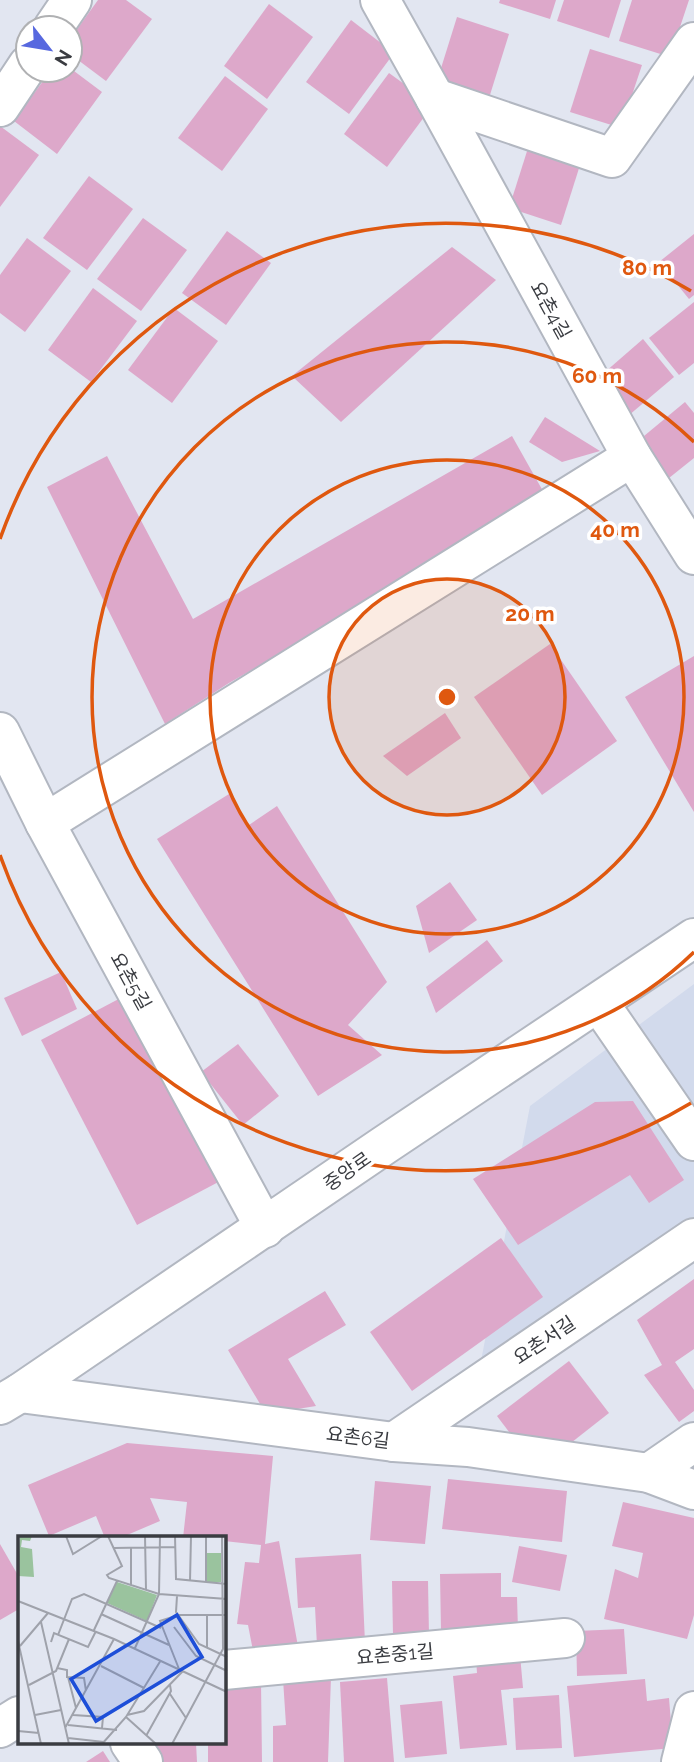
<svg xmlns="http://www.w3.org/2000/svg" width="694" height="1762" font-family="Raleway,'Noto Sans KR',sans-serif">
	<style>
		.built { fill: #d2daec }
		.building { fill: #dda8ca }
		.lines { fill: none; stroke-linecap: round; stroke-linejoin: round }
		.minor-casing { stroke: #b2b7c1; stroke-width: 42 }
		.tertiary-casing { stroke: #b2b7c1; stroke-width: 42 }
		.minor { stroke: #fff; stroke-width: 38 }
		.tertiary { stroke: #fff; stroke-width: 38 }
		.ring { fill: none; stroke: #df580f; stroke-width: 3.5 }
		.labels { text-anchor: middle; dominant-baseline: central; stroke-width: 7; stroke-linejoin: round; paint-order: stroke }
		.street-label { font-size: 19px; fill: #3a3c41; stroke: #fff }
		.inset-road { fill: none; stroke: #9fa2ab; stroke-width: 2 }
		.view { fill: #1d4ed8; fill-opacity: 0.15; stroke: #1d4ed8; stroke-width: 3.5 }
		.inset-edge { fill: none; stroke: #3a3c41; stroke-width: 3.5 }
		.centre { fill: #df580f; stroke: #fff; stroke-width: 3.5 }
		.ring-label { font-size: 21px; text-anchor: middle; font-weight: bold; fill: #df580f; stroke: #fff; stroke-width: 7; stroke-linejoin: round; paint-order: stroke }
	</style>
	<rect width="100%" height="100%" fill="#e2e6f1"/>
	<polygon class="built" points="694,984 694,1259 471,1413 530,1106"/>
	<g class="building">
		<polygon points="98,0 126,0 152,19 106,81 70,54 70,39"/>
		<polygon points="500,0 556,0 550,19 499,3"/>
		<polygon points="564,0 621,0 609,38 557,21"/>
		<polygon points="632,0 689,0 670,57 619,41"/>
		<polygon points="269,4 313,37 267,99 224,66"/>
		<polygon points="457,17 509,34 489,98 437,81"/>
		<polygon points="351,20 394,53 349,114 306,82"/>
		<polygon points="590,49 642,65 621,128 570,112"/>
		<polygon points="70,68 102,92 57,154 14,121 51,70 70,70"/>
		<polygon points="389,73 433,105 387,167 344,134"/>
		<polygon points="225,76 268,109 222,171 178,138"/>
		<polygon points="0,126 39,155 0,207"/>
		<polygon points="529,145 581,162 561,225 509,208"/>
		<polygon points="89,176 133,209 87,270 43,238"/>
		<polygon points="143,218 187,250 141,311 97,279"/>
		<polygon points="227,231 271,263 226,325 182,293"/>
		<polygon points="694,234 694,295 689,299 659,262"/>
		<polygon points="27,238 71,271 25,332 0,313 0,275"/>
		<polygon points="452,247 496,280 341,422 292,376"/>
		<polygon points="93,288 137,321 91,382 48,350"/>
		<polygon points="694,302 694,363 679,375 649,338"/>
		<polygon points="174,308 218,341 172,403 128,370"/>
		<polygon points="643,339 674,377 628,416 597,379"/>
		<polygon points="685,402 694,413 694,458 669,478 638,441"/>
		<polygon points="545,417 600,451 562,462 529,442"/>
		<polygon points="512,436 548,500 229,683 165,724 47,487 107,456 193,619"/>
		<polygon points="550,644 617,741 542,795 474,697"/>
		<polygon points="694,656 694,812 625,697"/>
		<polygon points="445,713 461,738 407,776 383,756"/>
		<polygon points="229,794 249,825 277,806 387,982 348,1025 382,1055 318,1096 157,839"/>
		<polygon points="450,882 477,920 429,953 416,906"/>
		<polygon points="487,940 503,961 436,1013 426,987"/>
		<polygon points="61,972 77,1009 22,1036 4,998"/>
		<polygon points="130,993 226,1178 137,1225 41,1040"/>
		<polygon points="238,1044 279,1096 243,1125 201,1072"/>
		<polygon points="633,1101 684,1180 649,1203 630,1175 518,1245 473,1179 595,1102"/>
		<polygon points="501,1238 543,1297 412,1391 370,1332"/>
		<polygon points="694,1279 694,1349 675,1362 694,1390 694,1411 679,1422 644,1375 662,1365 637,1320"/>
		<polygon points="325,1291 346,1325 288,1359 316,1406 266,1414 228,1350"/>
		<polygon points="569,1361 609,1413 567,1446 512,1436 497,1416"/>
		<polygon points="127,1443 273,1456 265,1544 279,1541 299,1652 255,1661 248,1625 237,1624 245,1562 259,1563 261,1545 224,1541 224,1538 183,1538 187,1502 150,1498 160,1521 120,1538 105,1538 96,1516 49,1536 28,1485"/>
		<polygon points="448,1479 567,1491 562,1542 442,1529"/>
		<polygon points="375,1481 431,1486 425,1544 370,1540"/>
		<polygon points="623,1502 694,1518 694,1615 687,1639 604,1619 615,1569 638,1578 643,1553 612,1546"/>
		<polygon points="0,1544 19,1577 19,1609 0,1620"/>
		<polygon points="519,1546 567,1555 560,1591 512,1582"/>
		<polygon points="361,1554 365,1643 317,1646 315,1607 298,1608 295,1558"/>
		<polygon points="501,1573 501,1597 517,1597 518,1630 441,1631 440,1574"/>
		<polygon points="392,1581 428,1581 429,1636 393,1636"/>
		<polygon points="624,1629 627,1674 577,1676 576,1631"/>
		<polygon points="520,1655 523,1688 501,1690 507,1745 460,1749 453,1676 477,1673 476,1659"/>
		<polygon points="331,1677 328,1762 273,1762 273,1726 286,1725 283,1679"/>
		<polygon points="387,1678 394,1762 344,1762 340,1682"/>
		<polygon points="645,1679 647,1701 669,1698 673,1748 574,1757 567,1686"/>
		<polygon points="261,1682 262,1762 208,1762 208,1743 224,1743 224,1687"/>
		<polygon points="559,1695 562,1748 516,1750 513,1698"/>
		<polygon points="442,1701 447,1754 405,1758 400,1705"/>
		<polygon points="140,1743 196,1743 197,1762 151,1762"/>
		<polygon points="103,1751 110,1762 86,1762"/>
	</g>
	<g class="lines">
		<g class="minor-casing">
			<g id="minor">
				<polyline points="380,0 435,98 632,457 694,555"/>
				<polyline points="53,28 72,0"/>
				<polyline points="435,98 612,158 694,42"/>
				<polyline points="0,107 28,65"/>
				<polyline points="0,732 45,823 265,1228"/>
				<polyline points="45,823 632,457"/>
				<polyline points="599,1003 694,1141"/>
				<polyline points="20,1393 394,1442 468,1447 649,1473 694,1490"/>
				<polyline points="394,1442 694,1238"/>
				<polyline points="649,1473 694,1442"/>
				<polyline points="224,1670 565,1638"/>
				<polyline points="0,1728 19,1716"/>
				<polyline points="130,1743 143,1762"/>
				<polyline points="681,1762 694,1711"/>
			</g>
		</g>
		<g class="tertiary-casing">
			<polyline id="tertiary" points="0,1405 20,1393 383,1146 694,938"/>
		</g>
		<use href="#minor" class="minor"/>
		<use href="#tertiary" class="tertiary"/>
	</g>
	<circle cx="447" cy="697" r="118" fill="#df580f" fill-opacity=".12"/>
	<g class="ring">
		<circle cx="447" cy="697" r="118"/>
		<circle cx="447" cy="697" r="237"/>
		<path d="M694 952A355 355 0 1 1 694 442"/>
		<path d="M691 1103A474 474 0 0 1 0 855M0 539A474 474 0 0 1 691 291"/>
	</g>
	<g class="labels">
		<g class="street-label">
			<text transform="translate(551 310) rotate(61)">요촌4길</text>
			<text transform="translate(131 981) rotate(61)">요촌5길</text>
			<text transform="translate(347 1171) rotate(-35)">중앙로</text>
			<text transform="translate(544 1340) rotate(-34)">요촌서길</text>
			<text transform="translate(358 1437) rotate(7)">요촌6길</text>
			<text transform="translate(395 1654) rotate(-5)">요촌중1길</text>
		</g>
	</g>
	<g transform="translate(18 1536)">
		<rect width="208" height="208" fill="#e2e6f1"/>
		<path d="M2,0h12l-2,5 -8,-1 -1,7 11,2 2,28 -16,-1zM189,17h14v29h-14zM99,46l40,13 -10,26 -40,-18z" fill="#9ac39e"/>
		<path class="inset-road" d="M48,0l7,18 29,-18M90,0l14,30 -15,9 2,3 50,16 68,5M127,0l1,54M157,0l1,43 51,5M188,0v47M96,12l61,-1M113,12v37M172,45l1,-45M159,60l-1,16 23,32 28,13M0,65l96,38 113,53M83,78l68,31M189,79v33M23,86l28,122M156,91l22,29 31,15M76,94l23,-49M40,99l14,-36 12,-5 77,34M0,105l23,103M33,106l3,-9 34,14 8,-16M2,110l28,-33M117,112l24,-54 1,-58M83,130l43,22M39,132l10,2v7l17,1 2,13M161,133l-19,-48 19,-6h48M50,141l8,31M11,149l27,-14 13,-32M152,158l16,24M17,179l26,-5M55,179l30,2 -1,11M109,179l17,-4 39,-40M108,181l30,27M50,189l49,5M47,192l49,-89M0,195l21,2M128,200l25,-45 -1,-6M50,202l36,4M84,208l24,-27 35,-57M154,208l51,-95 -1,-113"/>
		<path class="view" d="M159,79l25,42 -106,64 -25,-42z"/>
		<rect width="208" height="208" class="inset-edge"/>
	</g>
	<circle cx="447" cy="697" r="10" class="centre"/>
	<g class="ring-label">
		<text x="647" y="275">80 m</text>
		<text x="597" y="383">60 m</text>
		<text x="615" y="537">40 m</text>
		<text x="530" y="621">20 m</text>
	</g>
	<g transform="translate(49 49) rotate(121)"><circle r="33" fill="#ffffff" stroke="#b0b1b3" stroke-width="2"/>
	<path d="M0-5L12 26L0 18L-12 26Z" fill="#5768df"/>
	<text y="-10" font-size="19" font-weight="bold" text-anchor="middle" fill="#3a3c41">N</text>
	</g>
</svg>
